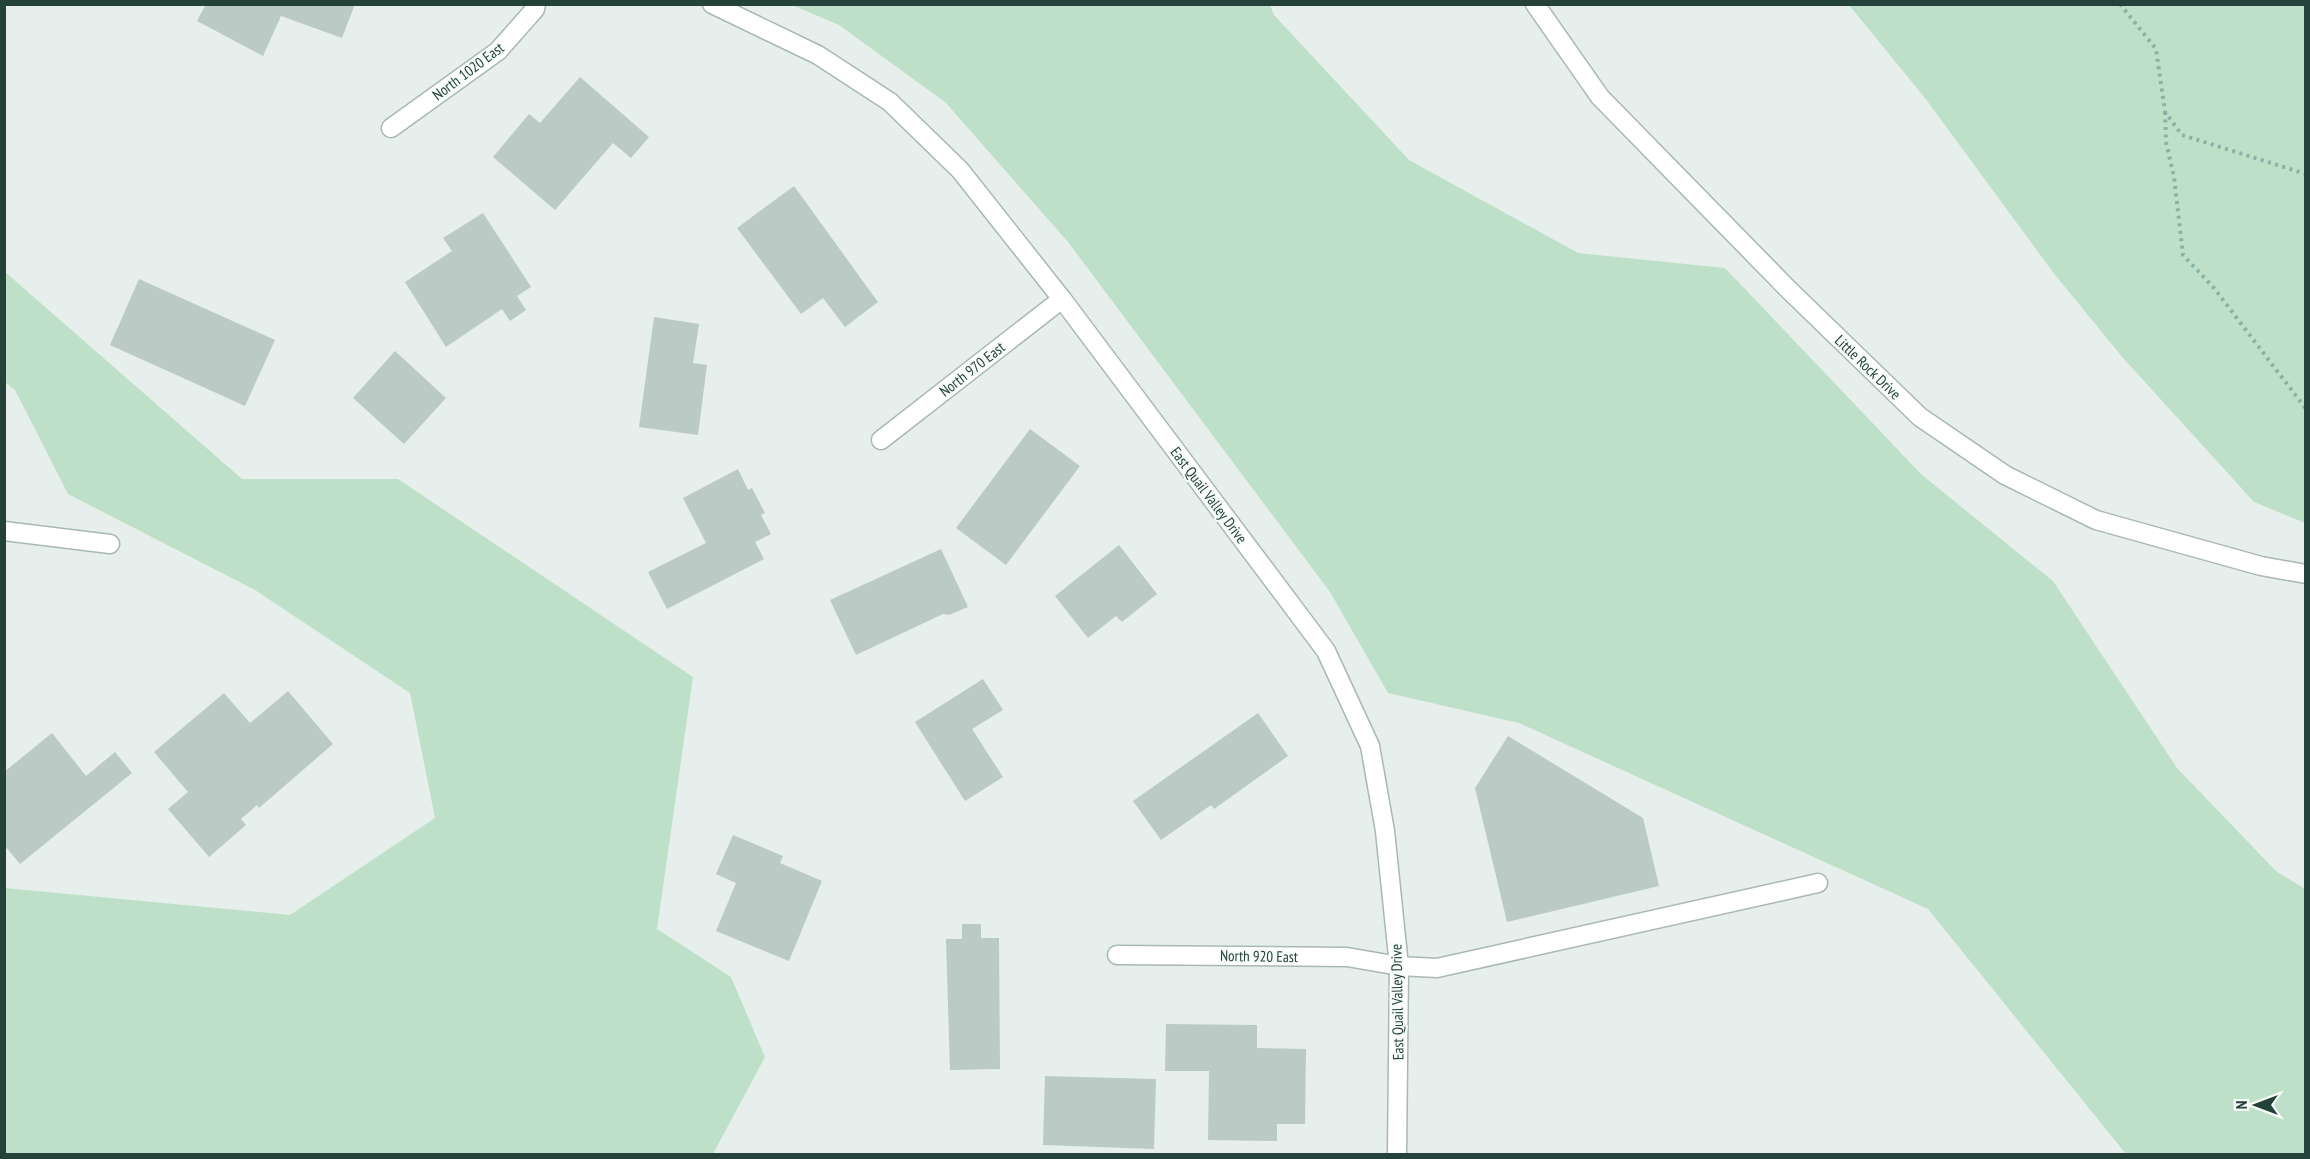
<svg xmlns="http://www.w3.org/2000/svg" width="2310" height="1159" font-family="'PT Sans Narrow',sans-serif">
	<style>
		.green { fill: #bfe0c8 }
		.building { fill: #bbcac4 }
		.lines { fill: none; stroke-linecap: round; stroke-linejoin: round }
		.minor-casing { stroke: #a8b8b2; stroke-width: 21 }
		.path { stroke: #86b3a5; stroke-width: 4; stroke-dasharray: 3 4.5; stroke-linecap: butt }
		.minor { stroke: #fff; stroke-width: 18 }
		.labels { text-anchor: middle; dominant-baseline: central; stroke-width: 4.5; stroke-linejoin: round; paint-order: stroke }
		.street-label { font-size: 15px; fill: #24423a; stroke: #f7fbf9 }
	</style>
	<rect width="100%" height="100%" fill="#e6efeb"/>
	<g class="green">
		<polygon points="792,5 1270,5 1274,15 1409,160 1578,253 1725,268 1922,475 2053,581 2177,768 2276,871 2305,889 2305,1154 2126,1154 1928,909 1519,723 1388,693 1330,592 1068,242 945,102 839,25"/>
		<polygon points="1849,5 2305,5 2305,523 2254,502 2123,358 2052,271 1925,98"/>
		<polygon points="4,271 242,479 398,479 693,677 657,929 731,977 765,1057 713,1154 5,1154 5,888 290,915 435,818 410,693 255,590 68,494 15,390 5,382"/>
	</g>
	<g class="building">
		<polygon points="206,4 355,4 342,38 281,16 263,56 197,21"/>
		<polygon points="580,77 649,137 631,158 613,143 555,210 493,157 529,114 540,123"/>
		<polygon points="794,186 878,302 845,327 823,298 801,314 737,228"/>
		<polygon points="483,213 531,287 517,296 526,310 510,321 502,309 446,347 405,282 452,251 443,238"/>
		<polygon points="139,279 275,340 245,406 110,345"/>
		<polygon points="654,317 699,324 693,363 707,365 698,435 639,427"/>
		<polygon points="395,351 446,398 404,444 353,398"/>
		<polygon points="1030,429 1080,466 1006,565 956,528"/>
		<polygon points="738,469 748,490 752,488 765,513 761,515 771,534 755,542 764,559 667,609 648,572 706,543 683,498"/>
		<polygon points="1119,545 1157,594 1122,622 1116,616 1088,638 1055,596"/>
		<polygon points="941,549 968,607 949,615 943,614 856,655 830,600"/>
		<polygon points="983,679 1003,710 972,729 1003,777 965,801 915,722"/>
		<polygon points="288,691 333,744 259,808 257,805 241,819 246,825 209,857 168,809 188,792 154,752 224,693 250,723"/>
		<polygon points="1258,713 1288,756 1214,809 1211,805 1161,840 1133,801"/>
		<polygon points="52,733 86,776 115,752 132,773 20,864 4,845 4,772"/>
		<polygon points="1508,736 1643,818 1659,886 1507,922 1475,788"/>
		<polygon points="733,835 783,856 780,863 822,881 789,961 716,931 736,883 716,874"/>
		<polygon points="962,924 981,924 981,938 999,938 1000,1069 950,1070 946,939 962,939"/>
		<polygon points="1166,1024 1257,1025 1257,1048 1306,1049 1305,1124 1277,1124 1277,1141 1208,1140 1209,1071 1165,1071"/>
		<polygon points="1045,1076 1156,1079 1154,1149 1043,1145"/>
	</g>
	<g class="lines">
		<g class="minor-casing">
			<g id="minor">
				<polyline points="712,4 818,55 890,102 960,170 1062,299 1326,651 1370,746 1385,831 1399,966 1397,1154"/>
				<polyline points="1535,4 1600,97 1789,290 1920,417 2005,475 2096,520 2261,566 2306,574"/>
				<polyline points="391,128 498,51 535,9 536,4"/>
				<polyline points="881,440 1062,299"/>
				<polyline points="4,531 110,544"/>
				<polyline points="1117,955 1347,957 1399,966 1437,968 1818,883"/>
			</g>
		</g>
		<g class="path">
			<polyline points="2120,4 2156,49 2165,112 2182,135 2306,174"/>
			<polyline points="2165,112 2166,142 2174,177 2183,255 2214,288 2306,409"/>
		</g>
		<use href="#minor" class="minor"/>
	</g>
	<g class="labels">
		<g class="street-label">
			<text transform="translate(468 71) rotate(-37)">North 1020 East</text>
			<text transform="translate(1868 367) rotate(44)">Little Rock Drive</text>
			<text transform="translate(972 369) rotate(-38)">North 970 East</text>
			<text transform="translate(1209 495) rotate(53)">East Quail Valley Drive</text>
			<text transform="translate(1259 956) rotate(1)">North 920 East</text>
			<text transform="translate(1397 1002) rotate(-91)">East Quail Valley Drive</text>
		</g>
	</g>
	<rect width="2310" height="1159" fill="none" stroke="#24423a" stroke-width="12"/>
	<g transform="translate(2256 1105) rotate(270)" stroke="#f7fbf9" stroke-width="4.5" paint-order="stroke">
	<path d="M0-4.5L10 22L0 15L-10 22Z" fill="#24423a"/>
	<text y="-9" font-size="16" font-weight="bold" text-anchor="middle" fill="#24423a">N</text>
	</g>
</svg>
